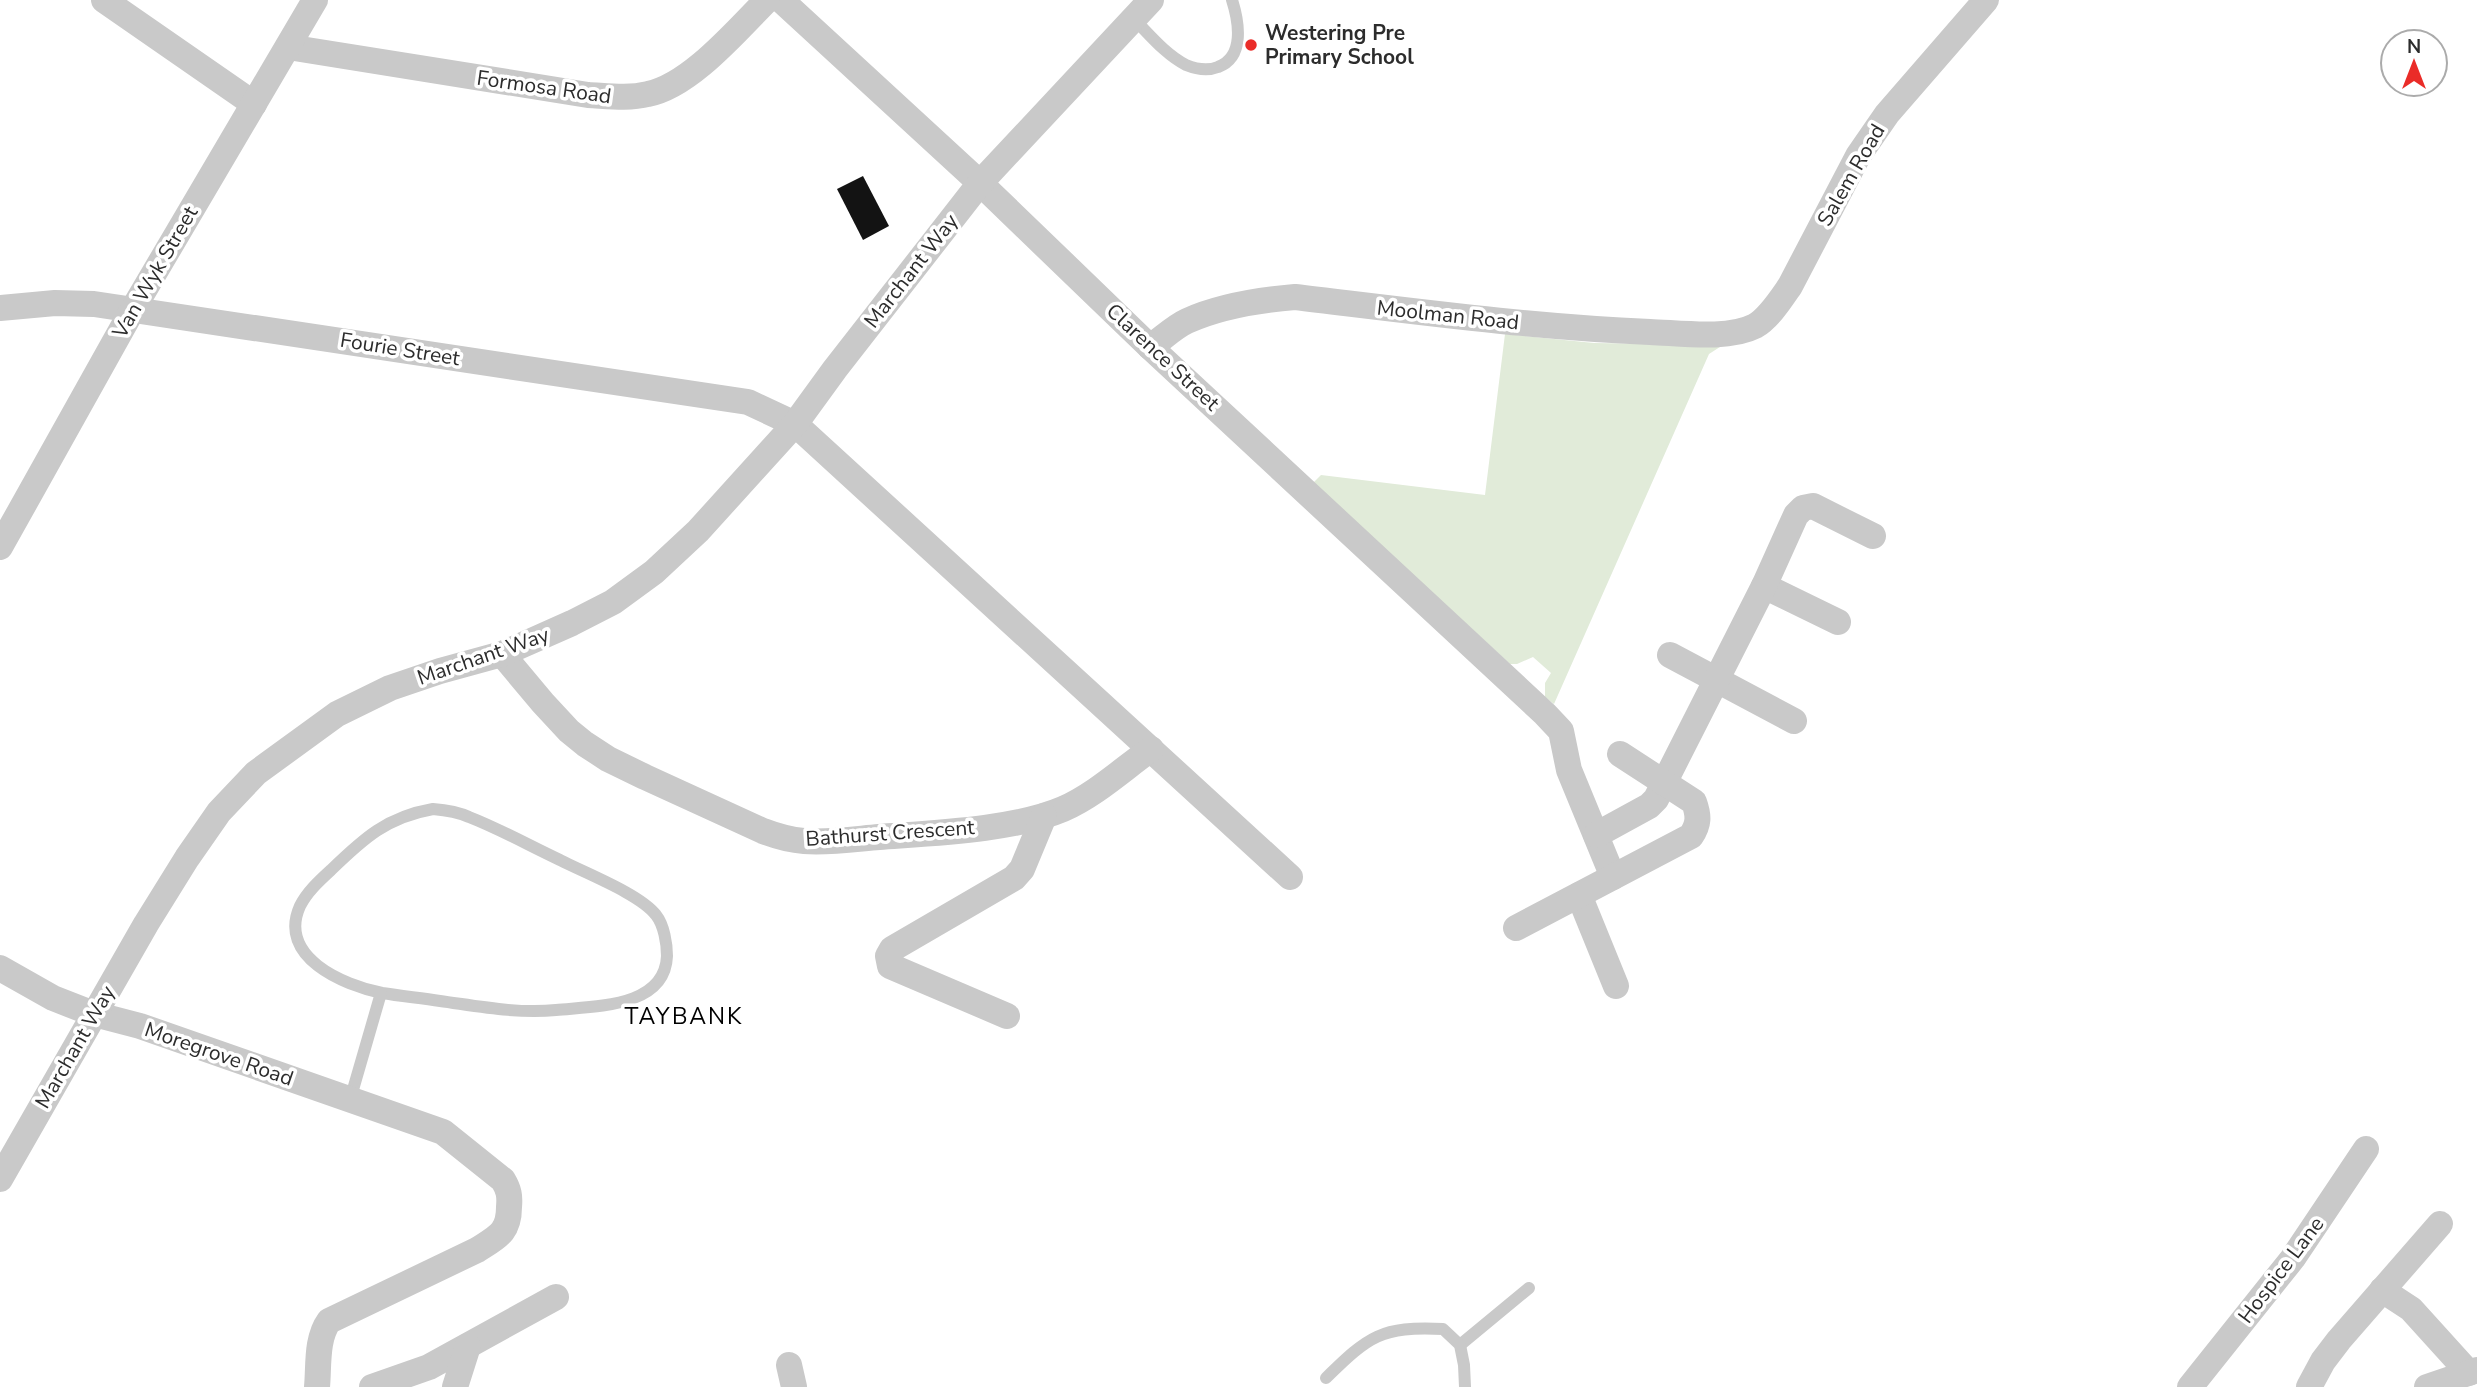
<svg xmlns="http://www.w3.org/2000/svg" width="2477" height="1387" font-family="'Nunito Sans',sans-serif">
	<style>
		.green { fill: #e1ebd9 }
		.building { fill: #131313 }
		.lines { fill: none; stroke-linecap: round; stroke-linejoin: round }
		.service { stroke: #c9c9c9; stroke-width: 12 }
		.minor { stroke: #c9c9c9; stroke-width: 26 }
		.poi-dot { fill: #ea2c28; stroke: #fff; stroke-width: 2.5 }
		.labels { text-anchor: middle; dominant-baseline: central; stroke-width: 7; stroke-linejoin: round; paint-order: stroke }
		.poi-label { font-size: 21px; font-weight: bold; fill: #2c2c2c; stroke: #fff; text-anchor: start }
		.street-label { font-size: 21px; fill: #2c2c2c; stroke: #fff }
		.neighbourhood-label { font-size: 23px; letter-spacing: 2px; fill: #000; stroke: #fff }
	</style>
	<rect width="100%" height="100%" fill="#fff"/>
	<polygon class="green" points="1505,334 1594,343 1723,345 1709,354 1554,704 1545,697 1545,683 1551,673 1533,657 1517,664 1510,664 1313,483 1321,475 1485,495"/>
	<polygon class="building" points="863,176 889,226 863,240 837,189"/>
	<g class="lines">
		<g class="service">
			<path d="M1133,18c17,17 32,36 53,47 10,4 22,6 32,2 27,-10 21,-45 14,-67"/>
			<path d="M433,809c12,1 25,3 36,8 31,12 61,29 91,43 25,13 80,34 96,55 8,10 11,29 11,41 -2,52 -73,50 -111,54 -38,4 -79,-4 -116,-9 -20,-3 -39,-5 -58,-8 -39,-8 -105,-36 -82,-87 7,-14 19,-25 31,-36 33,-32 56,-53 102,-61z"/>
			<polyline points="350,1100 381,993"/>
			<polyline points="1460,1345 1529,1288"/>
			<path d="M1326,1378c43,-42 55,-52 117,-49l17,16 4,20 1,22"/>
		</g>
		<g class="minor">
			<polyline points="104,0 254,104"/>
			<polyline points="781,0 980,183 1150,347 1545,714 1561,731 1569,770 1613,877"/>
			<path d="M288,47l300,48c20,1 40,4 60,-1 42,-8 89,-64 119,-94"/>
			<polyline points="0,308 55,303 94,304 748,402 795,424 1290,877"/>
			<path d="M1150,347c12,-8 24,-20 37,-26 33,-15 72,-21 108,-24 118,14 236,30 355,35 30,1 78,8 105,-6 14,-8 26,-27 35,-40l68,-130 29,-42 99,-114"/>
			<polyline points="0,547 133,309 315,0"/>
			<polyline points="1764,586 1838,622"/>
			<path d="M502,654l41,49 26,28 16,13 23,15 37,18 118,54c13,5 27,9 41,10 24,2 51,-2 75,-4 54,-4 135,-7 184,-28 32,-14 60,-40 88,-60"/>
			<polyline points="1670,655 1794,721"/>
			<polyline points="1596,835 1649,806 1656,799 1764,586 1796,515 1803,508 1813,506 1873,536"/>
			<polyline points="1579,895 1616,986"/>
			<path d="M1516,928l175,-92c8,-12 8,-20 3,-34l-74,-48"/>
			<path d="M0,968l53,30 41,16 46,12 303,106 60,48c6,10 7,16 6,27 0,26 -12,30 -32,43l-148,71c-13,18 -10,45 -12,66"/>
			<polyline points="1007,1016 890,966 888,956 892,949 1014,878 1022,869 1044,816"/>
			<polyline points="0,1179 146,924 187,858 219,812 256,773 337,714 390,688 440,671 502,654 572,623 613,602 654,572 698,531 795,424 835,369 980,183 1151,0"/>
			<polyline points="2382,1290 2411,1309 2469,1373"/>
			<polyline points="789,1365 794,1387"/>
			<polyline points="372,1387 429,1367 556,1297"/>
			<polyline points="455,1387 468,1346"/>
			<polyline points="2190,1387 2293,1258 2366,1149"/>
			<polyline points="2309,1387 2323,1361 2339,1340 2440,1224"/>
			<polyline points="2427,1387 2477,1370"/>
		</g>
	</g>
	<circle class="poi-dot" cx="1251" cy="45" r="7"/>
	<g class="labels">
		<g class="poi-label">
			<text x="1265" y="33">Westering Pre<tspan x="1265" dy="24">Primary School</tspan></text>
		</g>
		<g class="street-label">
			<text transform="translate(544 87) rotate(8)">Formosa Road</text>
			<text transform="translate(1851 175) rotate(-60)">Salem Road</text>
			<text transform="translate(911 271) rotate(-52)">Marchant Way</text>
			<text transform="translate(155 272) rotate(-60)">Van Wyk Street</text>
			<text transform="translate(1448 315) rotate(6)">Moolman Road</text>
			<text transform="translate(400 349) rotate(9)">Fourie Street</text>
			<text transform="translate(1163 357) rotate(43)">Clarence Street</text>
			<text transform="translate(483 656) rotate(-19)">Marchant Way</text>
			<text transform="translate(890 833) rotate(-4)">Bathurst Crescent</text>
			<text transform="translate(75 1047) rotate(-60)">Marchant Way</text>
			<text transform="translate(219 1054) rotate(19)">Moregrove Road</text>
			<text transform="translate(2281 1270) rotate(-53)">Hospice Lane</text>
		</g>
		<g class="neighbourhood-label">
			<text x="684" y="1016">TAYBANK</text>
		</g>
	</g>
	<g transform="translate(2414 63)"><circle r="33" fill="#ffffff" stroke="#ababab" stroke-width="2"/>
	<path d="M0-5L12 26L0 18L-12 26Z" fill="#ea2c28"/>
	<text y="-10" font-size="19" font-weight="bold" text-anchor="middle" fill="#2c2c2c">N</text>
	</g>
</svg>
